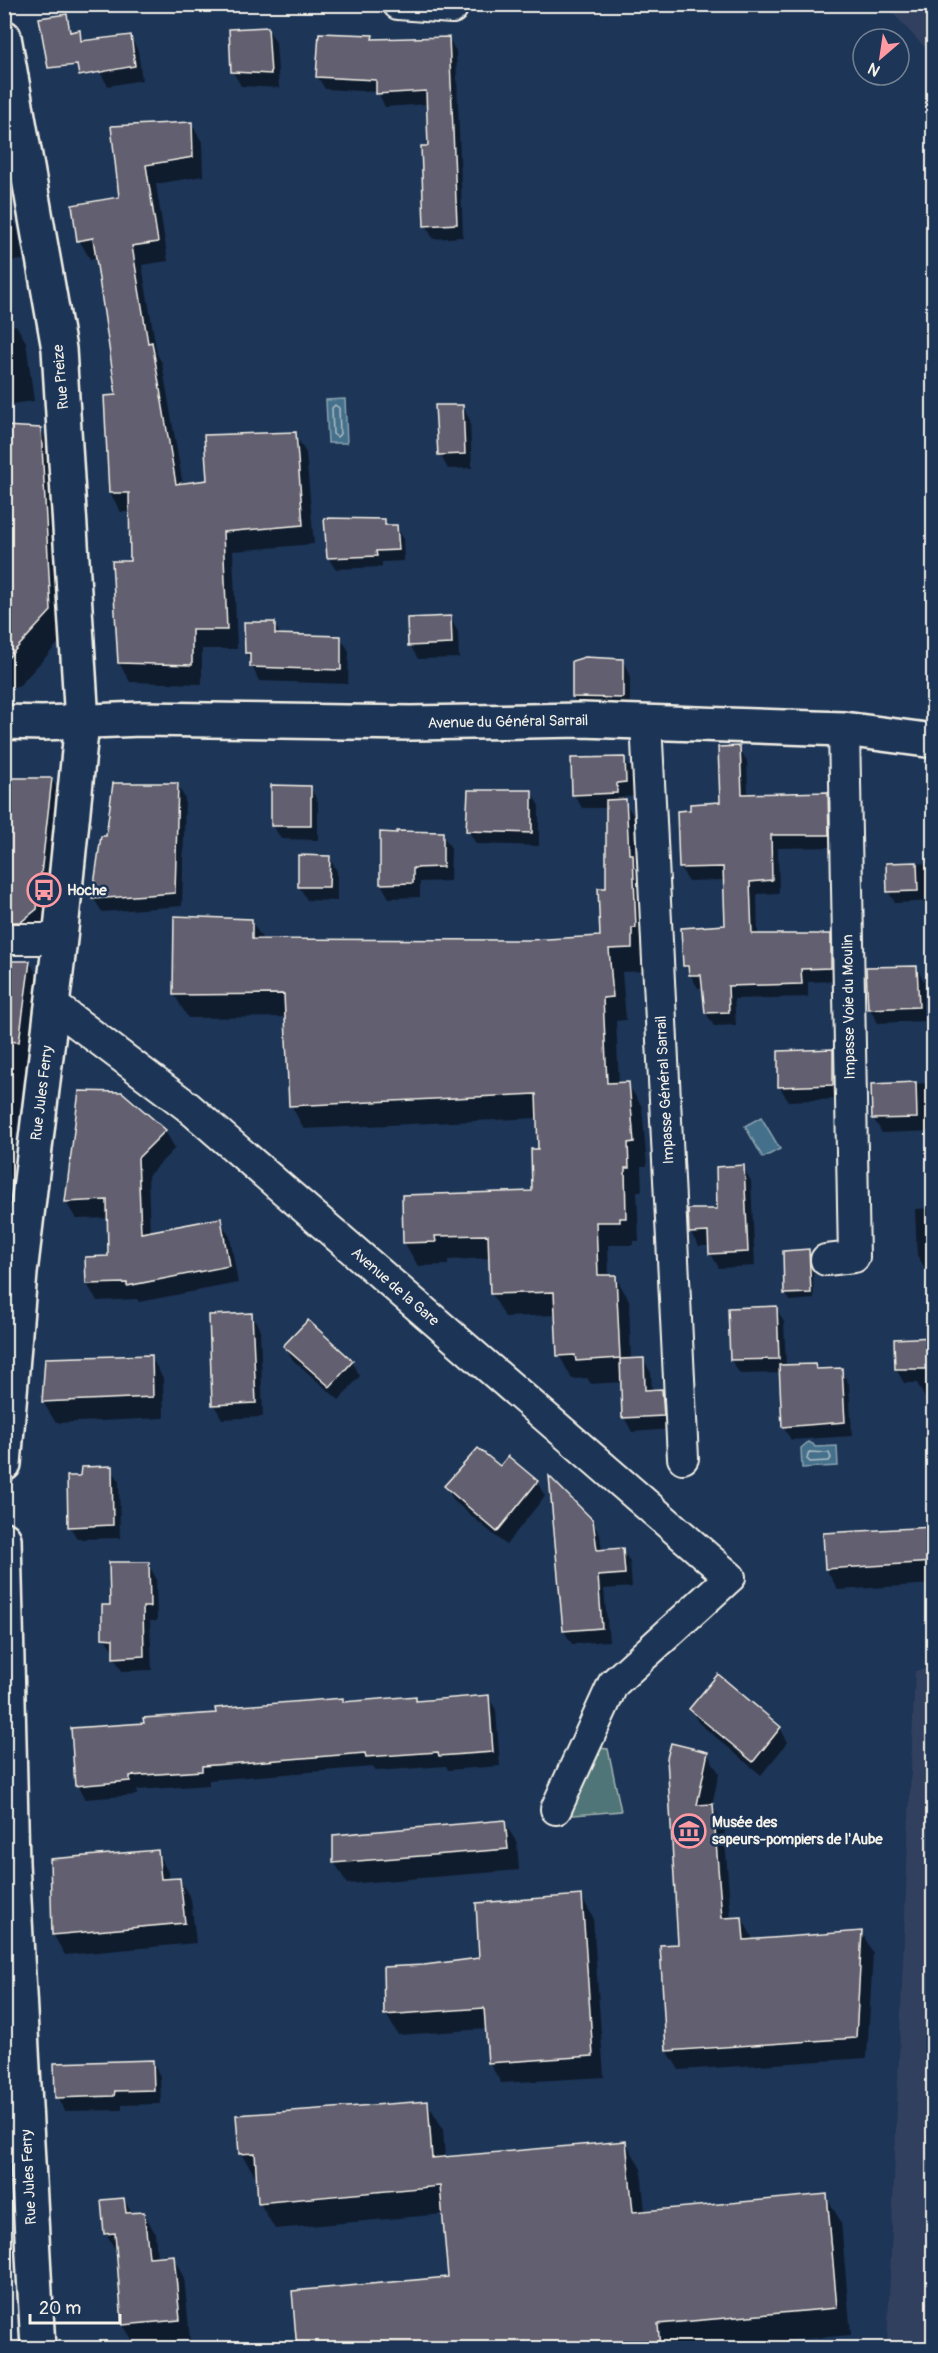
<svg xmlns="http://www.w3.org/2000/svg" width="938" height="2353" font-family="Pangolin,sans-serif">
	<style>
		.built { fill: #32415e }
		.green { fill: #507578; stroke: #a2b3b0; stroke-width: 1.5 }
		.water { fill: #45708b; stroke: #8ba4b0; stroke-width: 1.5 }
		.shadow { fill: #0007 }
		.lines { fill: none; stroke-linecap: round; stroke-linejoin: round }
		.shore { stroke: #aebdc3; stroke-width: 1.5 }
		.building { fill: #625e6f; stroke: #f4f1e8; stroke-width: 1.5 }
		.minor-casing { stroke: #f4f1e8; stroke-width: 34 }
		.tertiary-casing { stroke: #f4f1e8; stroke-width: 38 }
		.minor { stroke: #1d3557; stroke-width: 30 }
		.tertiary { stroke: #1d3557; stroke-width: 33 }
		.labels { text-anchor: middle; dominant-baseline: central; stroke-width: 5; stroke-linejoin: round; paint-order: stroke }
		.street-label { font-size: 15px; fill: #f4f1e8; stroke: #1d3557 }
		.poi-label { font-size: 15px; font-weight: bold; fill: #f4f1e8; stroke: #1d3557; text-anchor: start }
	</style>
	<rect width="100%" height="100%" fill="#1d3557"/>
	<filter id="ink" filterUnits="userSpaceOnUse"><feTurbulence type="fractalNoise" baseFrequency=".0167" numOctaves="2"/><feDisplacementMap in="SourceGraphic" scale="12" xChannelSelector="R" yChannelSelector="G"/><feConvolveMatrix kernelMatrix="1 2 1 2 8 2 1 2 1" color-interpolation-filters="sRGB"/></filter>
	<g filter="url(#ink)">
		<g class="built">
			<polygon points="885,5 933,5 933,56"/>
			<polygon points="933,1668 933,2348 887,2348 915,1671"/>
		</g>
		<polygon class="green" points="599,1748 608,1749 621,1811 563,1816"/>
		<g class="water">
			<polygon points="345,399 347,443 328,443 326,400"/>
			<polygon points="761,1117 780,1149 763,1158 745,1126"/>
			<polygon points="808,1442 813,1444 815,1447 837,1446 838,1466 802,1468 801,1448"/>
		</g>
		<g class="shadow">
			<polygon points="267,28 276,42 279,88 241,86 233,72"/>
			<polygon points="130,36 138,51 142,80 108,86 100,72"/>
			<polygon points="372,36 374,41 448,38 456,51 463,237 433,239 426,225 430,148 428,104 385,107 378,92 325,89 317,76"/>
			<polygon points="191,123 202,142 203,176 156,184 168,261 142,265 157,354 162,363 183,485 209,482 295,434 306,453 314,544 233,551 237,649 202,649 202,684 130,682 119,663 132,563 131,512 121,512 110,493 118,396 97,258 90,259 79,240 121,199 112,128"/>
			<polygon points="4,209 8,209 17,226 23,260 11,261 13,326 16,325 26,342 34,401 4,405"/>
			<polygon points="462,406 470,420 472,468 448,469 440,454"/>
			<polygon points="4,428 40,429 55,454 65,636 18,687 4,687"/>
			<polygon points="384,520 388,526 396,526 403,538 404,561 382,562 382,567 335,569 328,557"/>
			<polygon points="450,618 458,632 459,658 418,659 410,645"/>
			<polygon points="274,623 281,636 340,637 349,651 348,684 259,681 246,653"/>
			<polygon points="622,660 630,674 630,712 581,711 573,697"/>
			<polygon points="739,748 747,761 748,795 827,793 835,807 835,847 778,848 779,893 757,894 758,936 830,935 837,948 838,981 808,982 808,997 734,999 736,1025 714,1026 706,1013 704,988 698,988 684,965 727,927 725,880 688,881 681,868 679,812 692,812 722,804"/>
			<polygon points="624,758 633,772 634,796 624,797 624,801 639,824 645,971 622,972 626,1020 616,1021 619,1084 628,1084 642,1107 647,1166 641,1166 642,1191 637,1191 639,1241 633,1241 633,1245 608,1245 609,1276 615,1276 629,1300 631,1360 643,1359 651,1373 652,1391 661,1390 670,1405 671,1429 632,1432 624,1417 622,1382 591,1384 587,1378 572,1379 559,1355 557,1315 505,1317 492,1294 490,1258 448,1260 448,1265 418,1266 404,1242 533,1193 540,1150 538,1118 304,1129 291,1105 286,1017 188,1018 174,994 251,920 263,940 529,942 602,937 608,890 608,808 582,808 574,794"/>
			<polygon points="52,779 59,793 44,923 29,935 4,929 4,892"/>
			<polygon points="177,785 185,798 182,906 102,912 94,899 107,837"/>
			<polygon points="310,787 318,802 318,840 281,839 273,825"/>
			<polygon points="531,792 539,806 539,846 476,844 468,830"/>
			<polygon points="442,834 451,848 450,881 420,882 420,897 389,898 381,884"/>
			<polygon points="329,857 337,871 337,901 307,900 299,886"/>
			<polygon points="934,863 934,901 895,903 888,891 888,865"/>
			<polygon points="4,962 30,963 38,977 4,1222"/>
			<polygon points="916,967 924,981 926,1021 878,1023 870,1009"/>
			<polygon points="832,1051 840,1065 841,1099 788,1101 780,1087 779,1052"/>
			<polygon points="934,1083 934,1131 882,1133 874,1119 872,1085"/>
			<polygon points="165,1131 175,1148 148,1176 150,1233 220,1220 230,1237 238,1283 139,1302 137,1299 97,1301 87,1284 110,1258 109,1218 76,1219 66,1202"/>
			<polygon points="743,1167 751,1181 755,1266 719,1268 711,1254 711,1246 699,1246 690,1232 719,1210"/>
			<polygon points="934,1208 934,1268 925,1268 917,1255 915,1209"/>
			<polygon points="808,1251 812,1257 814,1299 790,1301 786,1294"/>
			<polygon points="776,1308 784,1322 786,1366 815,1365 818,1370 841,1370 849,1384 852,1436 791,1440 783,1426 781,1373 740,1374 731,1360"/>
			<polygon points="252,1315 260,1329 263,1417 222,1419 214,1405"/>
			<polygon points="934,1339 934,1398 925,1398 917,1383 904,1383 896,1369 896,1340"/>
			<polygon points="285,1346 352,1362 360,1376 339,1400 293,1360"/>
			<polygon points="151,1357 163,1378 164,1418 56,1423 43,1402 46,1360"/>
			<polygon points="111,1468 119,1481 120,1538 77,1539 70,1526 82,1478"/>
			<polygon points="500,1468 537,1482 545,1496 506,1545 454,1501 446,1486"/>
			<polygon points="551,1480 592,1521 600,1535 602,1551 622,1549 630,1562 632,1587 604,1589 609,1641 572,1644 564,1631"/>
			<polygon points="934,1528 934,1584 838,1590 826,1569 824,1534"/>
			<polygon points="148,1564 156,1578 157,1621 150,1621 152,1670 122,1671 114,1657 114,1652 104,1637 111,1607"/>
			<polygon points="718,1676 780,1728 788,1742 761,1775 699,1723 690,1709"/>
			<polygon points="488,1696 496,1710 500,1766 448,1770 446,1766 376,1771 373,1767 209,1780 209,1785 137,1790 137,1795 85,1799 77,1785 145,1724 342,1699 344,1703 415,1698 417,1702"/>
			<polygon points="707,1753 719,1773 712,1805 724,1826 731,1919 742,1918 754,1941 862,1933 873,1953 867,2058 679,2070 667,2050 679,1945 669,1758"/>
			<polygon points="504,1822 517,1843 519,1870 347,1884 335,1863 334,1836"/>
			<polygon points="157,1852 168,1872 169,1880 179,1879 191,1899 196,1943 65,1955 53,1934"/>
			<polygon points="934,1861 934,1901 929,1893"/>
			<polygon points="581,1896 593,1917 604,2077 501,2083 489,2062 487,2029 398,2035 386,2014 424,1967 481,1959"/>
			<polygon points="152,2062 160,2076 161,2104 122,2105 122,2110 65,2111 57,2097"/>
			<polygon points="427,2102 443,2129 445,2158 626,2142 641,2169 645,2212 826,2196 841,2222 851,2335 698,2348 298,2348 450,2278 444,2214 275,2229 259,2202 258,2180 241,2154"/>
			<polygon points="124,2199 132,2214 144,2213 155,2233 157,2258 173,2257 184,2276 190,2339 135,2344 123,2325 117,2253 106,2233"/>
		</g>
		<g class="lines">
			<g class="shore">
				<polygon points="335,405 339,408 340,434 337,437 333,434 332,408"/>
				<polygon points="809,1452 829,1453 831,1458 829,1461 810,1462 807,1459"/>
			</g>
		</g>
		<g class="building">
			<polygon points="67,14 70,32 80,30 81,41 131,35 135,66 79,76 77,65 48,68 39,18"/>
			<polygon points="268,27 271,74 231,72 229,29"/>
			<polygon points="319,33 373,35 372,39 449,37 457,224 424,226 421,146 428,146 426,91 376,94 376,80 316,77"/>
			<polygon points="192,122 193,157 146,165 158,242 132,246 148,343 152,342 176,484 207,480 204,435 296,432 303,525 223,532 227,630 192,630 192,665 118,663 112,561 130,561 129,493 109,493 104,396 116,395 93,238 77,241 72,205 119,197 111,126"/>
			<polygon points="435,405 463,405 465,454 438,455"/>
			<polygon points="4,426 41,428 51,611 4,662"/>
			<polygon points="324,518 385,519 385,525 397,525 399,550 376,551 377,556 327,558"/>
			<polygon points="451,616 452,644 408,646 407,618"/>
			<polygon points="244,622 275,622 275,634 341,636 341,670 250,667 250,653 245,653"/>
			<polygon points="585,657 623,659 623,698 572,697 572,661"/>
			<polygon points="740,746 742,794 828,792 829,835 771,835 772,880 750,882 752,934 831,934 831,968 801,969 802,984 728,986 729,1012 705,1013 701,975 689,975 688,966 683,966 681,928 725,925 723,867 679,868 677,811 690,810 690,804 720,802 718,747"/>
			<polygon points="625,757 626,782 617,783 617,793 572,795 571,758"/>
			<polygon points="4,778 52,778 37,909 21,922 4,922"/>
			<polygon points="113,783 178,783 175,893 92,899 101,836 106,836"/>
			<polygon points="271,785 311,786 311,826 271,826"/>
			<polygon points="468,790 532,790 532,833 466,831"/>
			<polygon points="626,799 629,854 633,854 636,928 632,928 632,948 609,949 613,997 603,998 607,1083 629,1082 634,1142 628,1143 629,1168 625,1168 626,1218 620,1218 620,1222 596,1222 598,1275 616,1275 620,1358 576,1361 575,1355 557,1356 554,1292 490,1294 488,1235 435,1236 436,1242 403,1243 402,1195 532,1191 531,1149 538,1149 536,1094 289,1106 284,994 173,995 174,916 252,919 252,939 529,940 600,936 598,888 606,888 606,800"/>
			<polygon points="397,831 443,832 443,867 413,868 413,883 380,884 380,832 397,833"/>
			<polygon points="298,855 330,856 329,887 298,887"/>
			<polygon points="917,862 918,891 887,892 886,863"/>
			<polygon points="4,961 30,961 19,1042 4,1041"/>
			<polygon points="917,966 919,1007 868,1009 866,967"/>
			<polygon points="833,1049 833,1085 778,1087 778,1051"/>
			<polygon points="916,1082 917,1118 872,1119 871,1084"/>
			<polygon points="79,1091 122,1092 166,1130 138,1158 141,1233 221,1218 229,1266 127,1286 127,1283 86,1284 85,1257 108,1256 107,1200 65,1202"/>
			<polygon points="744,1165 748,1252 709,1254 708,1232 689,1233 688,1209 717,1209 716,1167"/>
			<polygon points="809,1249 811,1293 784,1294 783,1251"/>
			<polygon points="777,1306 779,1359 730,1360 728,1308"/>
			<polygon points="252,1313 256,1403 212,1405 209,1315"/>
			<polygon points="308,1320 353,1361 330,1387 283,1346"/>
			<polygon points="933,1337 933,1369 895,1369 894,1339"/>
			<polygon points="152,1355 153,1397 42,1402 45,1358"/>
			<polygon points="644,1358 645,1390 662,1389 664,1416 622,1418 620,1359"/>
			<polygon points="815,1364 816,1369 842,1368 845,1422 782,1427 779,1365"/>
			<polygon points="478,1448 500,1466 508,1456 538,1481 497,1532 444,1486"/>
			<polygon points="112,1466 113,1525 68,1527 67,1476 80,1476 81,1467"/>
			<polygon points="549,1476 593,1520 597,1550 623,1548 625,1574 598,1576 602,1628 563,1631"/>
			<polygon points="933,1527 933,1562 825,1569 823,1533"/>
			<polygon points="109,1562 149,1562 150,1607 143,1607 144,1656 113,1658 113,1639 102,1638 102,1605 110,1605"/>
			<polygon points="718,1674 781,1727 753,1762 689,1709"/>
			<polygon points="489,1695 493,1752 439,1756 438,1752 366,1757 365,1753 202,1766 202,1771 130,1776 130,1781 75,1786 71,1728 144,1723 143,1718 216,1713 215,1708 343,1698 343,1702 416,1696 416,1701"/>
			<polygon points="671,1743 708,1752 697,1805 713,1804 722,1918 742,1917 744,1940 862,1931 856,2038 666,2051 660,1945 678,1944 667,1758"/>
			<polygon points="505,1820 508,1849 333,1863 333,1835"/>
			<polygon points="158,1850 161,1879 180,1878 185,1923 52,1935 50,1859"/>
			<polygon points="582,1895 593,2056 488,2063 484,2008 384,2015 383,1967 424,1965 479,1958 476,1903"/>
			<polygon points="153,2060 154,2090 115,2091 114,2096 55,2098 54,2063"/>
			<polygon points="428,2101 432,2158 626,2141 633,2212 827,2194 837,2308 658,2324 660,2349 297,2349 292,2291 448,2277 440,2186 258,2203 255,2153 239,2154 236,2115"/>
			<polygon points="124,2198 126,2213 144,2212 149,2257 174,2255 180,2320 122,2325 115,2233 104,2234 101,2200"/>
		</g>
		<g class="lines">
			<g class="minor-casing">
				<g id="minor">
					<polyline points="398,4 452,8"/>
					<polyline points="646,722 683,1458"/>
					<polyline points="4,939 60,939"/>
					<polyline points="53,1005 187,1106 730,1577 613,1684 556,1809"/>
					<polyline points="826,1260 854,1257 844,729"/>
				</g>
			</g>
			<g class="tertiary-casing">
				<g id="tertiary">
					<polyline points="4,37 59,349 82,722 60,939 20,1273 4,1464"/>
					<polyline points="4,722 42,723 141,719 411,723 582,720 844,729 934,741"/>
					<polyline points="4,1539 12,1863 38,2348"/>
				</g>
			</g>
			<use href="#minor" class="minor"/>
			<use href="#tertiary" class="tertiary"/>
		</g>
	</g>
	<defs>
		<g id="bus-ring" transform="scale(1.725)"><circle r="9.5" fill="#1d3557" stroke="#ff9aa2" stroke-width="1.5"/><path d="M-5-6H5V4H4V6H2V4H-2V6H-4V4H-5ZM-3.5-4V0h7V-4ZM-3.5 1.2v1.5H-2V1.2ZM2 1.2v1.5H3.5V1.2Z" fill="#ff9aa2"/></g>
		<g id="museum-ring" transform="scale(1.725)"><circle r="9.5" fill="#1d3557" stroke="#ff9aa2" stroke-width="1.5"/><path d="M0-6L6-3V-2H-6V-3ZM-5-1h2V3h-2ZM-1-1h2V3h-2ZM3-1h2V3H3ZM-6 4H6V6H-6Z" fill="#ff9aa2"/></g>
	</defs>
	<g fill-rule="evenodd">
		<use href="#bus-ring" x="44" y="890"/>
		<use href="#museum-ring" x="689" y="1831"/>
	</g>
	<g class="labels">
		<g class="street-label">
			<text transform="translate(61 377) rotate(-95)">Rue Preize</text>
			<text transform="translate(508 722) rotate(-1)">Avenue du Général Sarrail</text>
			<text transform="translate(849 1007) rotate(-91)">Impasse Voie du Moulin</text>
			<text transform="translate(665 1090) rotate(-93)">Impasse Général Sarrail</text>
			<text transform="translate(42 1093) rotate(-83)">Rue Jules Ferry</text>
			<text transform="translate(395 1287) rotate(41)">Avenue de la Gare</text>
			<text transform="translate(29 2177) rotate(-93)">Rue Jules Ferry</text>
		</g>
		<g class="poi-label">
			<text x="67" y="890">Hoche</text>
			<text x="712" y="1822">Musée des<tspan x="712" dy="17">sapeurs-pompiers de l'Aube</tspan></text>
		</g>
	</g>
	<rect width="938" height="2353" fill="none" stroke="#1d3557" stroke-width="24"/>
	<rect x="12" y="12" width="914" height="2329" fill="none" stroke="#f4f1e8" stroke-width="2" filter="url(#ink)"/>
	<g transform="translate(881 57) rotate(209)"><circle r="28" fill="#1d3557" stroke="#738091" stroke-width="1.5"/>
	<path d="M0-4.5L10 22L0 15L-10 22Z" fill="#ff9aa2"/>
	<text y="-9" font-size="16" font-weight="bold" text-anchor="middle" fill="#f4f1e8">N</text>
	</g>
	<path d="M30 2314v9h90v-9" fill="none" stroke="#f4f1e8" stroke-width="3"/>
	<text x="39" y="2314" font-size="18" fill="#f4f1e8" stroke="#1d3557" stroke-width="4.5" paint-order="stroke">20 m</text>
</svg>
